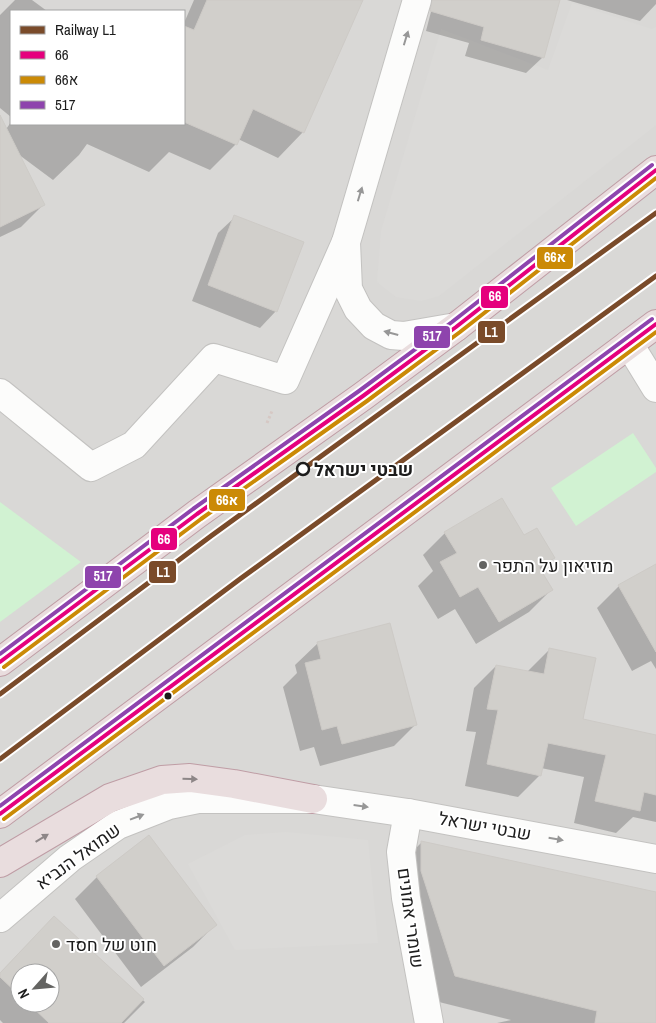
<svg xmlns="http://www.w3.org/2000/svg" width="656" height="1023" font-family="'Archivo Narrow',Heebo,sans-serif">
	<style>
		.residential { fill: #d9d8d6; fill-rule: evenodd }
		.park { fill: #d1f2d2 }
		.parking { fill: #dbdad8 }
		.shadow { fill: #0003; fill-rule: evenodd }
		.building { fill: #d1cfcb; stroke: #cdcac6 }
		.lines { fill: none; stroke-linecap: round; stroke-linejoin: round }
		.minor-casing { stroke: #c3c2c0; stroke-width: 30 }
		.highway-casing { stroke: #bf9da5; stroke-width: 30 }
		.path { stroke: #d6c8c4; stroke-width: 3; stroke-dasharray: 2.5 2.5; stroke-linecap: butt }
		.minor { stroke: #fcfcfb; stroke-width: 28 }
		.highway { stroke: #e9ddde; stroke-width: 28 }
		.bus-1-casing { stroke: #fff; stroke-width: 8 }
		.bus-2-casing { stroke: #fff; stroke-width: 8 }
		.bus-3-casing { stroke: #fff; stroke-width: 8 }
		.bus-1 { stroke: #e5007d; stroke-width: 4 }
		.bus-2 { stroke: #cb8a06; stroke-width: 4 }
		.bus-3 { stroke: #8e44ad; stroke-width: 4 }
		.rail-1-casing { stroke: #fff; stroke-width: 9 }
		.rail-1 { stroke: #7a4b2a; stroke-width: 5 }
		.oneway { fill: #979797 }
		.oneway2 { fill: #8d8687 }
		.stop-dot { fill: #fff; stroke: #1c1c1c; stroke-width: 2.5 }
		.poi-dot { fill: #646462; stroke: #fff; stroke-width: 2 }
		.bus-dot { fill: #1c1c1c; stroke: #fff; stroke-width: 2 }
		.labels { text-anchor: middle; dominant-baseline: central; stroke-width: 4; stroke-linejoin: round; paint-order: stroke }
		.stop-label { font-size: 18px; font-weight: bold; fill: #1c1c1c; stroke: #fff; text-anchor: start }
		.poi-label { font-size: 18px; fill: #1c1c1c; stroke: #fff; text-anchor: start }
		.street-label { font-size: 18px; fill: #1c1c1c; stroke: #fff }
		.line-badge { stroke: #fff; stroke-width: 2 }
		.badge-label { font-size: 14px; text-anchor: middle; font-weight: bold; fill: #fff }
	</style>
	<rect width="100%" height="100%" fill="#eae9e4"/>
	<path class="residential" d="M0,0h656v1023h-656zM11,11h173v113h-173zM20,973h30v30h-30z"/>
	<g class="park">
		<polygon points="633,433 656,468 656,472 576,526 551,488"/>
		<polygon points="0,502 81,562 0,622"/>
	</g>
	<g class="parking">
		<polygon points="572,3 652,29 656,27 656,125 439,296 421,301 396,297 377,282 381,231 441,29 548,70"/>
		<polygon points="286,832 368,840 378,943 235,950 188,864 245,835"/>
	</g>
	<g class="shadow">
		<polygon points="15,0 32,0 47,11 11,11 11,117 0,108 0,15"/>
		<polygon points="194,0 362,0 303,132 278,158 238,139 236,144 210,170 169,152 149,172 87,144 79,155 53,180 18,154 43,205 21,227 0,237 0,138 11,122 11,124 184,124 184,23"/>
		<polygon points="434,0 549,0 543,57 526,73 465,56 469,43 426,31"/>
		<polygon points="567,0 656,0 656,4 640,21"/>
		<polygon points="235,217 276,311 260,328 192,301 218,233"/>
		<polygon points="445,533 524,537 553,558 540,571 551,590 529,612 476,644 455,609 438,619 418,586 433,571 423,555"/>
		<polygon points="656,566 656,669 651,661 632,671 597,608 619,586"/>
		<polygon points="318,643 416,724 394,746 320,766 314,747 300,751 283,687 297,673 295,665"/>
		<polygon points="550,649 582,720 656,737 656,822 633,817 616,833 574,823 584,777 541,768 540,775 518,797 465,786 476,732 466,731 474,688 496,666 527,672"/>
		<polygon points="421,843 656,893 656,1023 497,1023 511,1020 431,1000 397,867"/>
		<polygon points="97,877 215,925 193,947 141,987 75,899"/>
		<path d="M54,917l91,85 -21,21h-121l-3,-3v-47zM20,973h30v30h-30z"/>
	</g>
	<g class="building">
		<polygon points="207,0 363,0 304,133 253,109 237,145 184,122 184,26 194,30"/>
		<polygon points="432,0 560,0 544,58 481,40 484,27 430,11"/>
		<polygon points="0,115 45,205 0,227"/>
		<polygon points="234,215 304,242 277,312 208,285"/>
		<polygon points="502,498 524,535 537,528 555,558 539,567 553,590 499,622 478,587 460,597 440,562 457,553 444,532"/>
		<polygon points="656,564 656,652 618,585"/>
		<polygon points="390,623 417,725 342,744 337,726 322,730 305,663 321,659 317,642"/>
		<polygon points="549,648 596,658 583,719 656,735 656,795 644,792 640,811 595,801 606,755 548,743 541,776 487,764 498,710 487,709 496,665 544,674"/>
		<polygon points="149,835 217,925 164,966 96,876"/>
		<polygon points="421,841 656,892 656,1023 595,1023 597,1011 455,976 421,871"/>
		<polygon points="54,916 144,999 121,1023 49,1023 28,1003 50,1003 50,973 20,973 20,996 0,977 0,973"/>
	</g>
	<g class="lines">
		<g class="minor-casing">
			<g id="minor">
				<polyline points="417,0 346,242 348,289 358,309 374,326 391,335 404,336 456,327"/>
				<polyline points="629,344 656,388"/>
				<polyline points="0,393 91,467 134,445 214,358 285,380 346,242"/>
				<polyline points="408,813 401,852 406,898 429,1023"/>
				<polyline points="0,918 70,858 118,825 169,805 198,799 313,799 408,813 656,859"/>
			</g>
		</g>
		<g class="highway-casing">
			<g id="highway">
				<polyline points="0,662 197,514 363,396 456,327 656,170"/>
				<polyline points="0,814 656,324"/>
				<polyline points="0,863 110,798 162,780 190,778 234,784 313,799"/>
			</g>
		</g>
		<polyline class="path" points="267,423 272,411"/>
		<use href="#minor" class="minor"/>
		<use href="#highway" class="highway"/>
		<g class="bus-1-casing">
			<g id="bus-1">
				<polyline points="0,662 197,514 363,396 456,327 656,170"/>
				<polyline points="0,814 656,324"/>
			</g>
		</g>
		<g class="bus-2-casing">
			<g id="bus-2">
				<polyline points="4,667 201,519 367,401 460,332 656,178"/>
				<polyline points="4,819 656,332"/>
			</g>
		</g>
		<g class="bus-3-casing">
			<g id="bus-3">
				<polyline points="0,654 193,509 359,391 452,322 652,165"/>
				<polyline points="0,806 652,319"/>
			</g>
		</g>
		<use href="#bus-1" class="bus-1"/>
		<use href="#bus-2" class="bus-2"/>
		<use href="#bus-3" class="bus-3"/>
		<g class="rail-1-casing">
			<g id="rail-1">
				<polyline points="0,694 211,536 656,213"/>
				<polyline points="0,759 240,579 656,276"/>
			</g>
		</g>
		<use href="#rail-1" class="rail-1"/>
	</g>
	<defs><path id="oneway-solid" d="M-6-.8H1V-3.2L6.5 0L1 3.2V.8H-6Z" transform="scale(1.25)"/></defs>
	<g class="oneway">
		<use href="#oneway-solid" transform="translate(406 38) rotate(-73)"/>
		<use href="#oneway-solid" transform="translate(360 194) rotate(-73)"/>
		<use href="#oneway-solid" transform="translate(391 333) rotate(-165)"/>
		<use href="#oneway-solid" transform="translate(361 806) rotate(8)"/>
		<use href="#oneway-solid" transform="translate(137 817) rotate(-21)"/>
		<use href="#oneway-solid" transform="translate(556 839) rotate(10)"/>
	</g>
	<g class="oneway2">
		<use href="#oneway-solid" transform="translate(190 779) rotate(2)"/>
		<use href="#oneway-solid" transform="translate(42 838) rotate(-31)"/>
	</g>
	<circle class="stop-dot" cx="303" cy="469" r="6"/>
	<g class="poi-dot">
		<circle cx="483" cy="565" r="5"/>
		<circle cx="56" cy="944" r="5"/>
	</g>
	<circle class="bus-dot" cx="168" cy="696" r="4.5"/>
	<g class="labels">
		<g class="stop-label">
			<text x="314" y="469">שבטי ישראל</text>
		</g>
		<g class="poi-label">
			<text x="493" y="565">מוזיאון על התפר</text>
			<text x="66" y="944">חוט של חסד</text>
		</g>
		<g class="street-label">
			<text transform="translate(485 826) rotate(10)">שבטי ישראל</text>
			<text transform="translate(78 856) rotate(-36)">שמואל הנביא</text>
			<text transform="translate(411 918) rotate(82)">שומרי אמונים</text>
		</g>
	</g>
	<g class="line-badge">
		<rect x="536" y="246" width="38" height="24" rx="5" fill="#cb8a06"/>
		<rect x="480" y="285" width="29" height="24" rx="5" fill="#e5007d"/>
		<rect x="477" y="320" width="29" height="24" rx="5" fill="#7a4b2a"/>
		<rect x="413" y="325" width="38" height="24" rx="5" fill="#8e44ad"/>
		<rect x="208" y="488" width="38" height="24" rx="5" fill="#cb8a06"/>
		<rect x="150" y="527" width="28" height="24" rx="5" fill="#e5007d"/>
		<rect x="148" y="560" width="29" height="24" rx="5" fill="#7a4b2a"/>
		<rect x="84" y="565" width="38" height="24" rx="5" fill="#8e44ad"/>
	</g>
	<g class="badge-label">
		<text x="555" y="262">66א</text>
		<text x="495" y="301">66</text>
		<text x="491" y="337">L1</text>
		<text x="432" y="341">517</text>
		<text x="227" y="505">66א</text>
		<text x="164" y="544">66</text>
		<text x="163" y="577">L1</text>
		<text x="103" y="581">517</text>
	</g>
	<rect x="10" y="10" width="175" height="115" fill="#ffffff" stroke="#a4a4a4"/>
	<rect x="20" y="26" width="25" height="8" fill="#7a4b2a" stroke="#a4a4a4"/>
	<text x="55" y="35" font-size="15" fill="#1c1c1c">Railway L1</text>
	<rect x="20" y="51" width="25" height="8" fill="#e5007d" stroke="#a4a4a4"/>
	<text x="55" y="60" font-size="15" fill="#1c1c1c">66</text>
	<rect x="20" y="76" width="25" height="8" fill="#cb8a06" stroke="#a4a4a4"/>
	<text x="55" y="85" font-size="15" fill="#1c1c1c">66א</text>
	<rect x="20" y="101" width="25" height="8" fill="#8e44ad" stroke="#a4a4a4"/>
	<text x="55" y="110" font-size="15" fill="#1c1c1c">517</text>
	<g transform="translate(35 988) rotate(243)"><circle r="24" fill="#ffffff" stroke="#a4a4a4"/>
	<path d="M0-4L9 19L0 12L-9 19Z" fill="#646462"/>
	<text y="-8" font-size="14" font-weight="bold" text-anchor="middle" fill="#1c1c1c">N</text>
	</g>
</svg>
